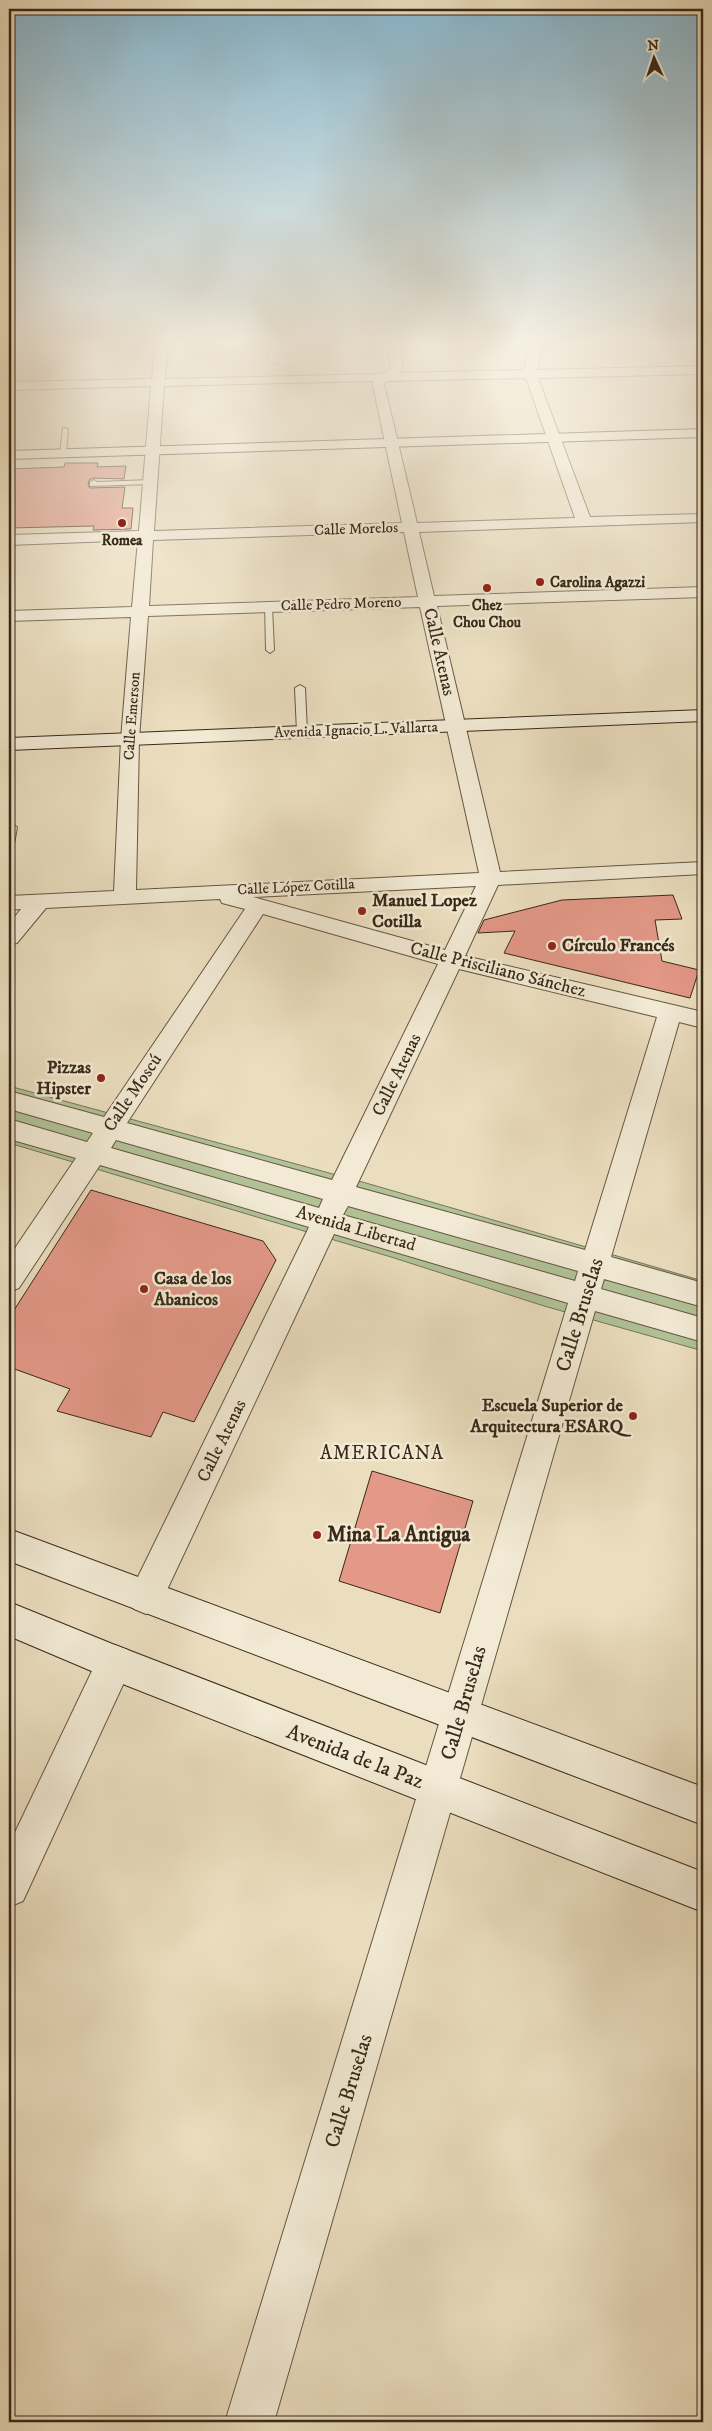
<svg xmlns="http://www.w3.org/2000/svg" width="712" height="2431" font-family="'IM FELL DW Pica',serif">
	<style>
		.green { fill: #b1c297; stroke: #747658 }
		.building { fill: #e39888; stroke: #382918 }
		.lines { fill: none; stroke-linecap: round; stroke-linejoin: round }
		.lane-casing { stroke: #655642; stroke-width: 2 }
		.street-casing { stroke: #655642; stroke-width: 2 }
		.secondary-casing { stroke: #382918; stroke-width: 2 }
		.lane { fill: #f2ead5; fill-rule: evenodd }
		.street { fill: #f2ead5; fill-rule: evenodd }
		.secondary { fill: #f2ead5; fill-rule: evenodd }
		.poi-dot { fill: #8f2418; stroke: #f2ead5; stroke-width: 2 }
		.labels { text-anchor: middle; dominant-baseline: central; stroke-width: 5; stroke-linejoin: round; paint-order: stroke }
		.far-street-label { font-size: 15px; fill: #382918; stroke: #f2ead5 }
		.far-poi-label { font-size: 15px; font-weight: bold; fill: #382918; stroke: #f2ead5 }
		.street-label { font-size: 18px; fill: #382918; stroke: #f2ead5 }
		.poi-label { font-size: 18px; font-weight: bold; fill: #382918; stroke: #f2ead5; text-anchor: start }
		.neighbourhood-label { font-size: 19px; letter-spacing: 1px; fill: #382918; stroke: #f2ead5 }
		.near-street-label { font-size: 21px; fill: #382918; stroke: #f2ead5 }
		.near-poi-label { font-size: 21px; font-weight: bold; fill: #382918; stroke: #f2ead5; text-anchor: start }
	</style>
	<rect width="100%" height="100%" fill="#ebdebf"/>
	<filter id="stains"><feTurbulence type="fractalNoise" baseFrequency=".004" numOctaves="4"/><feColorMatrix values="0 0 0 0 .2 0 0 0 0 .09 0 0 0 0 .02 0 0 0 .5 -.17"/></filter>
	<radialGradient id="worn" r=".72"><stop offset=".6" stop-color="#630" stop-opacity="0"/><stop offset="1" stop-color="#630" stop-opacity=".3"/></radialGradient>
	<polygon class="green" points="9,1086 366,1183 703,1281 703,1351 544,1306 391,1257 9,1143"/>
	<g class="building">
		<polygon points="65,463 98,463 97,467 126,466 124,479 93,478 89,480 88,486 90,488 125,487 122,508 133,508 131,529 93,530 94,526 9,528 9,469 64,467"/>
		<polygon points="673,895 682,919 655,920 662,961 699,970 690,998 504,953 515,931 478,933 484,920 562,900"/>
		<polygon points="91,1190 263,1241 276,1260 194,1422 163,1412 151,1437 57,1411 70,1389 9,1367 9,1318"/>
		<polygon points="372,1471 473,1501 440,1613 339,1581"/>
	</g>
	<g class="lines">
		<g class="lane-casing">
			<g id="lane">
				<polygon points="63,428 68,429 66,453 63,455 60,453"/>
				<polygon points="94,480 97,482 151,480 155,482 151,484 90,486 90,482"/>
				<polygon points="265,605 272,607 274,650 270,653 266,650"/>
				<polygon points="300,685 305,688 307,732 302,735 297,732 295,688"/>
				<polygon points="12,824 17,827 14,844 9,847 9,825"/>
			</g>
		</g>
		<g class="street-casing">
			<g id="street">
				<path d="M155,345h12l-2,34 217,-5 9,-6 -3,-23h12l3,24 -4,4 125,-3 6,-25h12l-5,25 166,-4v8l-165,4 52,139 113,-3v8l-284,10 15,64 269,-9v10l-266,9 63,266 203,-10v12l-205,11 -33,71 238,56v16l-24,-6 -68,235 92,26v24l-99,-28 -3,10 102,29v24l-108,-31 -321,1111h-49l343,-1119 -234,-69 -176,375 -12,5 -12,-5 -5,-12 5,-12 175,-358 -209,-62 -81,123 -10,4v-35l67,-99 -67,-19v-20l78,23 6,-9 -84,-24v-18l95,26 141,-208 -23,-6 -2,-4 -174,9 -29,35 -8,2v-21l12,-15 -12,1v-14l105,-5 7,-152 10,-122 -122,4v-10l123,-4 6,-67 -129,5v-10l130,-4 12,-145 -142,4v-8l143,-3zM526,378l49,140 -158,5 -33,-139 4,-3zM372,381l30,142 -248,8 10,-145zM404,532l14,65 -269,9 4,-66zM420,607l59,266 -343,17 3,-151 9,-123zM476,886l-31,64 -192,-53zM263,914l175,50 -106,216 -205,-57zM459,969l198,48 -72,233 -229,-63zM116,1140l207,59 -4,9 -208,-60zM348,1206l230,65 -3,10 -232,-66z"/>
				<polygon points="270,345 282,345 277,364 269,364 267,361"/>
				<polygon points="115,1645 128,1650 133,1663 23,1901 9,1907 9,1845 102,1650"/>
			</g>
		</g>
		<g class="secondary-casing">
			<g id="secondary">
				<polygon points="703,429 703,437 9,459 9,451"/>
				<polygon points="703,710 703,721 9,750 9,738"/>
				<polygon points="9,1529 703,1787 703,1825 9,1561"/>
				<polygon points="9,1602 115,1645 703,1872 703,1912 115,1681 9,1636"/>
			</g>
		</g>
		<use href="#lane" class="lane"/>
		<use href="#street" class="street"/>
		<use href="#secondary" class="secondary"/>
	</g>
	<linearGradient id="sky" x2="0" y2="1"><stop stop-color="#88b8d0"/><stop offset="0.5" stop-color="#f6f0e2"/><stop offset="1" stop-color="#f6f0e2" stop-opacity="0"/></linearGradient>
	<rect width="712" height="686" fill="url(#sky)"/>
	<g class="poi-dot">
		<circle cx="122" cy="523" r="5"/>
		<circle cx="540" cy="582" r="5"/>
		<circle cx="487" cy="588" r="5"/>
		<circle cx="362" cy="911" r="5"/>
		<circle cx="552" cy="946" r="5"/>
		<circle cx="101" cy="1078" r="5"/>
		<circle cx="144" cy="1289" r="5"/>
		<circle cx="633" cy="1416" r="5"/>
		<circle cx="317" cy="1535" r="5"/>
	</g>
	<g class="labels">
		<g class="far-street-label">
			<text transform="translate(356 529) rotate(-2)">Calle Morelos</text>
			<text transform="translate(341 604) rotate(-2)">Calle Pedro Moreno</text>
			<text transform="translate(132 716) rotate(-86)">Calle Emerson</text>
			<text transform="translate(356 730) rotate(-2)">Avenida Ignacio L. Vallarta</text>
			<text transform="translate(296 887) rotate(-3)">Calle López Cotilla</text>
		</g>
		<g class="far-poi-label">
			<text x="122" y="540">Romea</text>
			<text x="550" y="582" text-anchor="start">Carolina Agazzi</text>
			<text x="487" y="605">Chez<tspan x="487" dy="17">Chou Chou</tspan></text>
		</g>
		<g class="street-label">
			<text transform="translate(439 652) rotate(77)">Calle Atenas</text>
			<text transform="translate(498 970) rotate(14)">Calle Prisciliano Sánchez</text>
			<text transform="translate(397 1075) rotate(-64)">Calle Atenas</text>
			<text transform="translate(133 1093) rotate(-56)">Calle Moscú</text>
			<text transform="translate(356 1229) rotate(16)">Avenida Libertad</text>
			<text transform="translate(222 1441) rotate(-64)">Calle Atenas</text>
		</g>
		<g class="poi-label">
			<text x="372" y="901">Manuel Lopez<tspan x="372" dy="21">Cotilla</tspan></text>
			<text x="562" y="946">Círculo Francés</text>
			<text x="91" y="1068" text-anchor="end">Pizzas<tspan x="91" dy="21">Hipster</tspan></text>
			<text x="154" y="1279">Casa de los<tspan x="154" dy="21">Abanicos</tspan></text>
			<text x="623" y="1406" text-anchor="end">Escuela Superior de<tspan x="623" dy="21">Arquitectura ESARQ</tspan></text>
		</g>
		<g class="neighbourhood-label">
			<text x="382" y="1453">AMERICANA</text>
		</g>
		<g class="near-street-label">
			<text transform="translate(580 1315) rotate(-73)">Calle Bruselas</text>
			<text transform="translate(464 1703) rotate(-74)">Calle Bruselas</text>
			<text transform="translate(355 1757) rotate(21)">Avenida de la Paz</text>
			<text transform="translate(349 2091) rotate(-73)">Calle Bruselas</text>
		</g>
		<g class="near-poi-label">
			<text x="327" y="1535">Mina La Antigua</text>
		</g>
	</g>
	<rect width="712" height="2431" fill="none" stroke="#ebdebf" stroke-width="30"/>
	<rect x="10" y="10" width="692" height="2411" fill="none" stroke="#382918" stroke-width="2.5"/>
	<rect x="15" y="15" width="682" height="2401" fill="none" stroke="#382918"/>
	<g transform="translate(654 58) rotate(357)" stroke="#f2ead5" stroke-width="4" paint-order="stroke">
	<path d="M0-4L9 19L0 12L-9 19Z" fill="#382918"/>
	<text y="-8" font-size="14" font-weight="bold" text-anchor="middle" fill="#382918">N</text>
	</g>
	<rect width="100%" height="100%" filter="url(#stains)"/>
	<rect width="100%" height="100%" fill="url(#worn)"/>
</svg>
